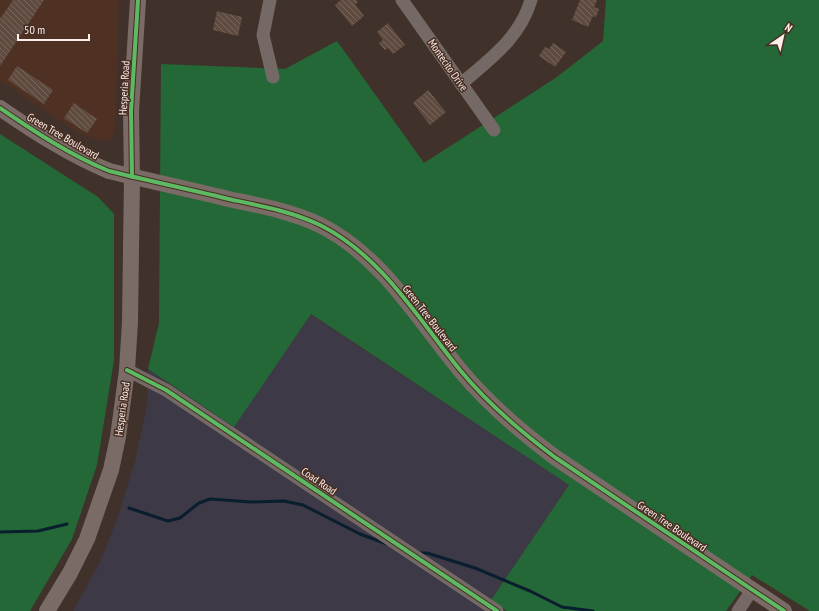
<svg xmlns="http://www.w3.org/2000/svg" width="819" height="611" font-family="'PT Sans Narrow',sans-serif">
	<style>
		.built { fill: #4f3124 }
		.industrial { fill: #3d3947 }
		.green { fill: #256837 }
		.lines { fill: none; stroke-linecap: round; stroke-linejoin: round }
		.stream { stroke: #091e2e; stroke-width: 3 }
		.building { fill: url(#building-back-hatch) }
		.minor { stroke: #746964; stroke-width: 13 }
		.major { stroke: #7b6b67; stroke-width: 16 }
		.cycleway-casing { stroke: #482e23; stroke-width: 6 }
		.cycleway { stroke: #5cba63; stroke-width: 4 }
		.labels { text-anchor: middle; dominant-baseline: central; stroke-width: 3; stroke-linejoin: round; paint-order: stroke }
		.street-label { font-size: 11px; fill: #fdefe9; stroke: #482e23 }
	</style>
	<defs>
		<pattern id="building-back-hatch" width="6" height="6" patternUnits="userSpaceOnUse"><rect width="6" height="6" fill="#604b40"/><path d="M-1 5l2 2M0 0l6 6M5-1l2 2" fill="none" stroke="#78655c"/></pattern>
	</defs>
	<rect width="100%" height="100%" fill="#40322b"/>
	<polygon class="built" points="0,0 119,0 115,130 110,139 102,141 80,134 0,80"/>
	<polygon class="industrial" points="310,314 569,485 491,600 506,611 73,611 100,562 118,517 135,461 147,405 148,369 234,427"/>
	<g class="green">
		<polygon points="606,0 819,0 819,611 810,611 752,575 726,611 507,611 491,600 569,485 311,314 234,427 148,369 159,323 161,64 285,69 337,41 424,163 557,77 603,41"/>
		<polygon points="0,134 98,197 114,214 114,360 97,465 72,539 30,611 0,611"/>
	</g>
	<g class="lines">
		<g class="stream">
			<polyline points="129,508 168,521 180,518 199,503 210,499 251,502 284,501 303,505 360,534 387,544"/>
			<polyline points="0,532 38,531 67,524"/>
			<polyline points="419,553 427,553 475,568 530,591 562,607 593,611"/>
		</g>
	</g>
	<g class="building">
		<polygon points="13,0 44,0 0,66 0,19"/>
		<polygon points="341,0 356,0 358,2 355,4 364,16 352,26 335,5"/>
		<polygon points="580,0 597,0 594,7 599,9 596,17 593,16 588,27 572,20"/>
		<polygon points="217,11 242,17 238,36 213,30"/>
		<polygon points="388,23 405,45 393,54 388,48 385,50 379,43 383,40 377,32"/>
		<polygon points="553,43 566,52 555,67 539,56 545,47 549,49"/>
		<polygon points="17,66 53,90 44,104 8,80"/>
		<polygon points="428,90 446,112 430,125 413,103"/>
		<polygon points="74,103 97,119 87,133 64,118"/>
	</g>
	<g class="lines">
		<g class="minor">
			<polyline points="270,0 263,35 273,77"/>
			<polyline points="402,0 494,130"/>
			<path d="M461,84c29,-25 59,-46 70,-84"/>
			<polyline points="127,370 166,390 497,611"/>
			<polyline points="738,611 752,590"/>
		</g>
		<g class="major">
			<path d="M0,108c35,24 70,47 109,63 41,10 83,19 124,29 29,6 60,12 87,25 62,31 98,94 140,145 28,34 61,62 96,88l228,153"/>
			<polyline points="47,611 70,573 87,539 111,470 118,437 127,370 130,322 132,177 131,111 138,0"/>
		</g>
		<g class="cycleway-casing">
			<g id="cycleway">
				<path d="M0,108c35,24 70,47 109,63 41,10 83,19 124,29 29,6 60,12 87,25 62,31 98,94 140,145 28,34 61,62 96,88l228,153"/>
				<polyline points="132,177 131,111 138,0"/>
				<polyline points="127,370 166,390 497,611"/>
			</g>
		</g>
		<use href="#cycleway" class="cycleway"/>
	</g>
	<g class="labels">
		<g class="street-label">
			<text transform="translate(448 65) rotate(55)">Montecito Drive</text>
			<text transform="translate(124 88) rotate(-87)">Hesperia Road</text>
			<text transform="translate(63 136) rotate(30)">Green Tree Boulevard</text>
			<text transform="translate(430 318) rotate(52)">Green Tree Boulevard</text>
			<text transform="translate(122 409) rotate(-82)">Hesperia Road</text>
			<text transform="translate(319 481) rotate(34)">Coad Road</text>
			<text transform="translate(672 526) rotate(34)">Green Tree Boulevard</text>
		</g>
	</g>
	<g transform="translate(783 36) rotate(34)" stroke="#482e23" stroke-width="3" paint-order="stroke">
	<path d="M0-3L7 15L0 10L-7 15Z" fill="#fdefe9"/>
	<text y="-6" font-size="11" font-weight="bold" text-anchor="middle" fill="#fdefe9">N</text>
	</g>
	<path d="M18 34v6h71v-6" fill="none" stroke="#fdefe9" stroke-width="2"/>
	<text x="24" y="34" font-size="12" fill="#fdefe9" stroke="#482e23" stroke-width="3" paint-order="stroke">50 m</text>
</svg>
